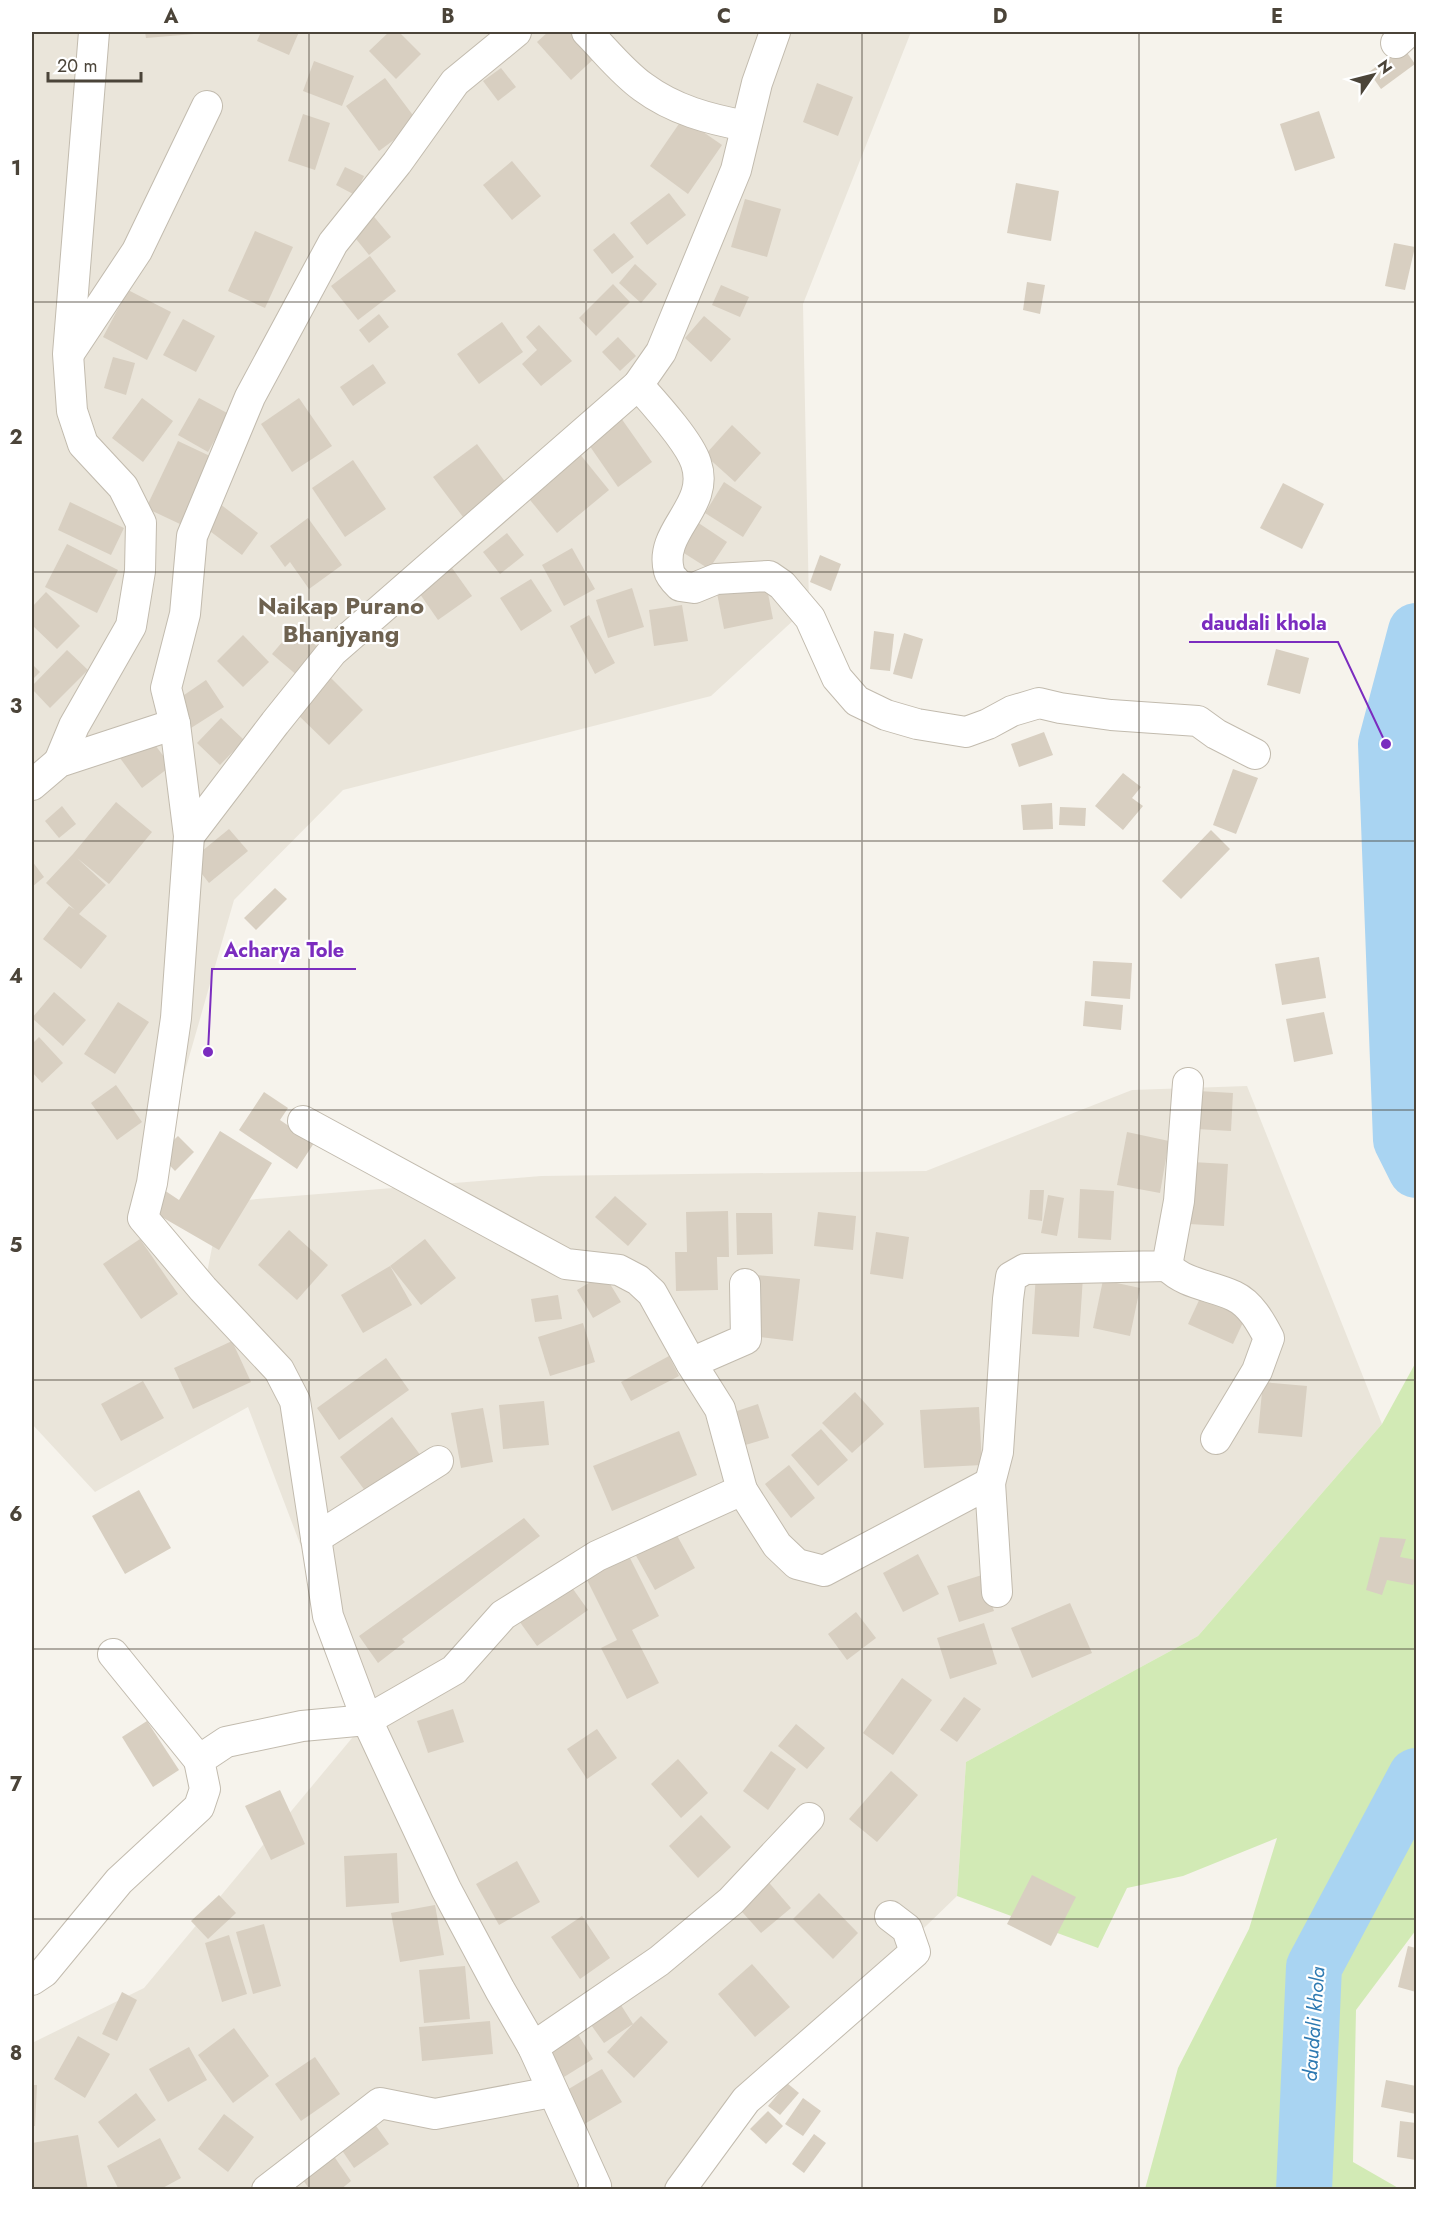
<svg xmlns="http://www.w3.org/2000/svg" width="1448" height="2221" font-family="Jost,sans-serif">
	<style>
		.residential { fill: #eae5da }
		.green { fill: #d2eab5 }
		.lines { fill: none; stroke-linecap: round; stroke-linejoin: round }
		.river { stroke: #a9d4f2; stroke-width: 56 }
		.building { fill: #d8cfc1 }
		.minor-casing { stroke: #c2bbae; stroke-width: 32 }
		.minor { stroke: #fff; stroke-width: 30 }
		.grid { fill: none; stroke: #4b4439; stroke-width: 1.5; stroke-opacity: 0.55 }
		.labels { text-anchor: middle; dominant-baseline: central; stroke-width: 4.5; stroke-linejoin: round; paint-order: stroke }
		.water-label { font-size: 20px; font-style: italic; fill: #2e7ab2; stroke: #fff }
		.district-label { font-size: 24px; font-weight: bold; fill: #6e6250; stroke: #fff }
		.leader { fill: none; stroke: #7b2cbf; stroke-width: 2 }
		.callout-dot { fill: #7b2cbf; stroke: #fff; stroke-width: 2 }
		.callout-label { font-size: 20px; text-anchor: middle; font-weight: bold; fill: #7b2cbf; stroke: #fff; stroke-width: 4.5; stroke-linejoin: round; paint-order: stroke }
		.neatline { fill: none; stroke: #4b4439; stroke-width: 2 }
		.grid-label { font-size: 20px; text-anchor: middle; font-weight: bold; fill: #4b4439 }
	</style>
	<rect width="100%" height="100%" fill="#f6f3ec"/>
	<polygon class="residential" points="32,32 911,32 803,304 809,606 711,696 343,790 234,900 143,1218 204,1288 221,1202 541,1176 926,1171 1132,1090 1247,1086 1382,1424 1198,1636 966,1762 957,1896 746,2100 680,2189 32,2190 32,2043 144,1988 367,1720 248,1407 95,1492 32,1424"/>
	<polygon class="green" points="1416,1362 1416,1930 1356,2010 1353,2162 1400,2189 1145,2189 1178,2068 1249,1929 1277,1838 1183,1876 1127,1888 1098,1948 957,1896 966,1762 1198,1636 1382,1424"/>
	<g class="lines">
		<g class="river">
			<polyline points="1416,631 1386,744 1401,1140 1416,1170"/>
			<polyline points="1304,2190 1314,1967 1416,1776"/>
		</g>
	</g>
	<g class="building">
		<polygon points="145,32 194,32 194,34 146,38"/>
		<polygon points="261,32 299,32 289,55 257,41"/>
		<polygon points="389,32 399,32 421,54 396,79 369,51"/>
		<polygon points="548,32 579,32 599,54 571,80 537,42"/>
		<polygon points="1403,47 1415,64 1381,89 1369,72"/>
		<polygon points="314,61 354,76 342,106 303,91"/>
		<polygon points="501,68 516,87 498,101 483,81"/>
		<polygon points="385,78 418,122 379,151 346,106"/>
		<polygon points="817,83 853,97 838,136 803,122"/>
		<polygon points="1319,111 1335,158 1295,171 1280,124"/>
		<polygon points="303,114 330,123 315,170 288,161"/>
		<polygon points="683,118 722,145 688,194 650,166"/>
		<polygon points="512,161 541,196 512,220 483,185"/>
		<polygon points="345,167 364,176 355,195 336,185"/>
		<polygon points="1016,183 1059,191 1051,241 1007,233"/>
		<polygon points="669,193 686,215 647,245 630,223"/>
		<polygon points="745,199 781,209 767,257 731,247"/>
		<polygon points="370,212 391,237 369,255 348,229"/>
		<polygon points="255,231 293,247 265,308 228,291"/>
		<polygon points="614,233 634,257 612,274 593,250"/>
		<polygon points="1394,243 1415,247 1405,290 1385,286"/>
		<polygon points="370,256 396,291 358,320 331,286"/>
		<polygon points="635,264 657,284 641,303 619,283"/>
		<polygon points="1027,282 1045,285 1040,314 1023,310"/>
		<polygon points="613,284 630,302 596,336 579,318"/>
		<polygon points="721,285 749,297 740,317 712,305"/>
		<polygon points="128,290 171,312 147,360 103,337"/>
		<polygon points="379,314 389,327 369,343 359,330"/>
		<polygon points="704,316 731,339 711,362 685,338"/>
		<polygon points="183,319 215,336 196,372 163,355"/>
		<polygon points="502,322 523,352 479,384 457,354"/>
		<polygon points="539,325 572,361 541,386 522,364 537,350 526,337"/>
		<polygon points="618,337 636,356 620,371 602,352"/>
		<polygon points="113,357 135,363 126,395 104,388"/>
		<polygon points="373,364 386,383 353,406 340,387"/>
		<polygon points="142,398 173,421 143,462 112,438"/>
		<polygon points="199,398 229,414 208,452 178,435"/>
		<polygon points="299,398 332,446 292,472 261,424"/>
		<polygon points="621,418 652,462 618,487 587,442"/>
		<polygon points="732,425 761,453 735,482 705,455"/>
		<polygon points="178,441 212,457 180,524 146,508"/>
		<polygon points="477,444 512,491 469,525 433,477"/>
		<polygon points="579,453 609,490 557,533 526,495"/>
		<polygon points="353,460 386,509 345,537 312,488"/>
		<polygon points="724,482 762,507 743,537 705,513"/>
		<polygon points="1283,483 1324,504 1302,549 1260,528"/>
		<polygon points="70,502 124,528 111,555 58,530"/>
		<polygon points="220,504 258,533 242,555 203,526"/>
		<polygon points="308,518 342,565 309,589 290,562 285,567 270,546"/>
		<polygon points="694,520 727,542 709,569 676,548"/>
		<polygon points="507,533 524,555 500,574 483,552"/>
		<polygon points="67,544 118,570 97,613 45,587"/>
		<polygon points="572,548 595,589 564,606 542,565"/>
		<polygon points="820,555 841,564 831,591 810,582"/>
		<polygon points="447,561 472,596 438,620 413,584"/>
		<polygon points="765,578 773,619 724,629 716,588"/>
		<polygon points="531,579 552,611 521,631 500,598"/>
		<polygon points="632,588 644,627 608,638 596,600"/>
		<polygon points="46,592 80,626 57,649 32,625 32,607"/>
		<polygon points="682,605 688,641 654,646 649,610"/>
		<polygon points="589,615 615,663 595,674 570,626"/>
		<polygon points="295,627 320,649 298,676 272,654"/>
		<polygon points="874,631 894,634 890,671 870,669"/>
		<polygon points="904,633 923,639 912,679 893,674"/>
		<polygon points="243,635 269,662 243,687 217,661"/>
		<polygon points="1276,649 1309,658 1300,694 1267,685"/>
		<polygon points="67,650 88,670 50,708 32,689 32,686"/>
		<polygon points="32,664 40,672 32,680"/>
		<polygon points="329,676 363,710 329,745 294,711"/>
		<polygon points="206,680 224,707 191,728 174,702"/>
		<polygon points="221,718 244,740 220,765 197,743"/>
		<polygon points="1044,732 1053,755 1019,767 1011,744"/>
		<polygon points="149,737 171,766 142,788 120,758"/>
		<polygon points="1233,769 1258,778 1236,834 1213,825"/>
		<polygon points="1123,773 1141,787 1132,798 1143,806 1123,830 1095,806"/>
		<polygon points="116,802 152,832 109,884 77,858 106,885 79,914 107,936 81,969 43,939 69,906 75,910 46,883 73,854"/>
		<polygon points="1052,803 1053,829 1023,830 1021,805"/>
		<polygon points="62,806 76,824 59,838 45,821"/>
		<polygon points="1060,807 1086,808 1085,826 1059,825"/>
		<polygon points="229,829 248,851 209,883 191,860"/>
		<polygon points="1211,830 1230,849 1181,899 1162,881"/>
		<polygon points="32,861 44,877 32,887"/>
		<polygon points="275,888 287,899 256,930 244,918"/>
		<polygon points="1319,957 1326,998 1282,1005 1275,964"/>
		<polygon points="1093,961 1132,963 1130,999 1091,996"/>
		<polygon points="54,992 86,1020 63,1046 32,1018"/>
		<polygon points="1085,1001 1123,1005 1121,1030 1083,1026"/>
		<polygon points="118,1002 149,1022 115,1074 84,1054"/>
		<polygon points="1324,1012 1333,1054 1294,1062 1286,1019"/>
		<polygon points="39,1037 63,1063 42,1083 32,1072 32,1044"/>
		<polygon points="116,1085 142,1122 117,1140 91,1103"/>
		<polygon points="1198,1091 1233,1093 1231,1131 1196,1129"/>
		<polygon points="264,1092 288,1108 280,1120 314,1143 297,1169 239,1130"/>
		<polygon points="220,1131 272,1163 219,1250 148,1209 161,1188 179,1200"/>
		<polygon points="1127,1132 1169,1141 1160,1193 1117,1185"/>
		<polygon points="178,1136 194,1152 175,1171 159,1154"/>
		<polygon points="1192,1162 1228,1164 1224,1226 1189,1224"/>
		<polygon points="1080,1189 1114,1191 1111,1240 1078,1238"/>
		<polygon points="1030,1190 1044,1190 1042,1221 1028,1219"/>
		<polygon points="1048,1195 1064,1198 1057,1236 1041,1233"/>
		<polygon points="615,1196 647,1224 628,1246 595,1217"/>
		<polygon points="728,1211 729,1257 717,1257 718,1290 676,1291 675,1252 687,1252 686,1212"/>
		<polygon points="818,1212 856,1216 853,1250 814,1246"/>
		<polygon points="736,1213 772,1213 773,1254 737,1255"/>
		<polygon points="289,1230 328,1265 297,1300 258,1265"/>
		<polygon points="876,1232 909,1237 903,1279 870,1274"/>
		<polygon points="140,1239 178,1294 141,1319 103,1264"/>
		<polygon points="425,1239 456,1278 421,1305 390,1266"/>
		<polygon points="390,1266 412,1305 363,1333 341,1295"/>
		<polygon points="604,1274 621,1302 593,1318 577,1290"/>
		<polygon points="1036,1274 1083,1277 1079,1337 1032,1334"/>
		<polygon points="757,1275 800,1279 793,1341 751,1336"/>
		<polygon points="1103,1280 1140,1288 1130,1336 1093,1328"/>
		<polygon points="558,1295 562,1319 535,1322 531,1299"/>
		<polygon points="1201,1296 1246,1316 1233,1344 1188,1324"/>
		<polygon points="583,1323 595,1362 550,1376 538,1337"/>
		<polygon points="232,1341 251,1382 193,1409 174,1368"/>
		<polygon points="669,1356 679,1376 631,1401 621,1382"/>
		<polygon points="386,1358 409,1390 339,1440 317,1408"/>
		<polygon points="143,1381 164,1418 121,1441 101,1404"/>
		<polygon points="1263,1382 1307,1386 1302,1437 1258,1433"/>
		<polygon points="855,1392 884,1424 852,1453 822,1423"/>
		<polygon points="544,1401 549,1445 503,1449 499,1405"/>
		<polygon points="758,1404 769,1438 742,1446 731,1413"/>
		<polygon points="979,1407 982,1465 924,1468 920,1410"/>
		<polygon points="483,1408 493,1462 461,1468 451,1413"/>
		<polygon points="392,1417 421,1456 369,1496 340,1457"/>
		<polygon points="821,1429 848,1460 818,1486 791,1455"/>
		<polygon points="679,1431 697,1475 612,1511 593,1466"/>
		<polygon points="789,1465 815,1498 791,1518 765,1484"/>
		<polygon points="139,1490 171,1548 125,1574 92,1516"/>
		<polygon points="524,1518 540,1536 402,1639 405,1642 378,1663 359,1636"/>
		<polygon points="674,1530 695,1568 655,1590 634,1552"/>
		<polygon points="1380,1537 1406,1539 1400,1557 1416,1560 1416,1575 1413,1585 1387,1580 1382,1595 1366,1590"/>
		<polygon points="628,1554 659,1616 632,1630 659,1683 627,1699 601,1648 617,1640 585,1576"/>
		<polygon points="918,1554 939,1594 903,1612 883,1573"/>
		<polygon points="982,1575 994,1611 959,1622 947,1586"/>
		<polygon points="568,1582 588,1610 537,1646 517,1618"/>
		<polygon points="1070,1603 1092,1653 1032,1678 1011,1628"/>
		<polygon points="856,1612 876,1638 847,1660 828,1634"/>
		<polygon points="984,1623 997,1664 950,1679 937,1638"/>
		<polygon points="902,1678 932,1700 893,1755 863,1733"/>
		<polygon points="964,1697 981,1709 957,1742 940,1730"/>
		<polygon points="453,1709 464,1742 428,1753 417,1721"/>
		<polygon points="147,1721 179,1770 153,1787 122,1737"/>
		<polygon points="796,1724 825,1748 807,1769 778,1746"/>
		<polygon points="597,1729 617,1758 587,1779 567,1749"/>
		<polygon points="771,1751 796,1769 768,1810 743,1791"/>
		<polygon points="678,1759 708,1793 681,1818 651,1784"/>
		<polygon points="891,1771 918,1795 877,1842 849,1819"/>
		<polygon points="280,1790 305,1844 271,1860 245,1806"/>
		<polygon points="701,1815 731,1847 698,1878 669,1846"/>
		<polygon points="397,1853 399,1903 346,1907 344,1856"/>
		<polygon points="517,1861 540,1902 499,1925 476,1884"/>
		<polygon points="1032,1875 1076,1897 1051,1946 1007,1924"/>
		<polygon points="765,1878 791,1908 761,1933 735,1904"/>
		<polygon points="819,1893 858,1933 833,1959 793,1919"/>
		<polygon points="219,1895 236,1913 208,1939 191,1921"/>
		<polygon points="435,1905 444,1955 400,1962 391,1913"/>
		<polygon points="582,1916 610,1958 580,1979 551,1937"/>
		<polygon points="264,1924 281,1986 253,1994 236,1932"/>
		<polygon points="229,1935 247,1994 222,2002 205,1943"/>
		<polygon points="1408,1946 1416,1948 1416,1992 1398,1987"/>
		<polygon points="752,1964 790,2007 755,2037 718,1994"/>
		<polygon points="465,1966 470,2019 424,2023 419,1970"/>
		<polygon points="122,1992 137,2000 117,2041 102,2034"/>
		<polygon points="619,2002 633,2024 641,2016 668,2042 634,2078 607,2052 633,2024 604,2043 589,2022"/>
		<polygon points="490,2021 493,2054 422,2061 419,2027"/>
		<polygon points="234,2028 269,2076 233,2103 198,2055"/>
		<polygon points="575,2029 593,2059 564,2077 546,2047"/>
		<polygon points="78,2036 110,2054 85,2098 54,2079"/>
		<polygon points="189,2047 207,2080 168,2102 149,2069"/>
		<polygon points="315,2057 340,2094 301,2121 275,2084"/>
		<polygon points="602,2069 622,2102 581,2126 562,2093"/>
		<polygon points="1386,2080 1416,2086 1416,2114 1381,2107"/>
		<polygon points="787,2083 799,2093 780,2115 768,2106"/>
		<polygon points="32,2085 37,2085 35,2126 32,2126"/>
		<polygon points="136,2093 156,2120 118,2148 98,2122"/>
		<polygon points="803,2098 821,2111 803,2136 785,2124"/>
		<polygon points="768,2111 783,2126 766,2144 750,2129"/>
		<polygon points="224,2114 254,2137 228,2172 198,2149"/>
		<polygon points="371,2119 389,2144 354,2168 337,2143"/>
		<polygon points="1400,2121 1416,2123 1416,2160 1397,2157"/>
		<polygon points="814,2134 826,2143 804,2173 792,2164"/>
		<polygon points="78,2135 88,2190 32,2190 32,2143"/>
		<polygon points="160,2138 181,2178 159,2190 119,2190 107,2166"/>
		<polygon points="331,2152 351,2181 340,2190 310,2190 299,2174"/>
	</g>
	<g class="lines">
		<g class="minor-casing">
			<g id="minor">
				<polyline points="516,32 455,82 397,163 333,243 250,397 192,536 185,614 166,688 175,724 189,836 176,1018 152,1183 143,1218 203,1289 279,1370 295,1401 328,1616 367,1720 446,1889 500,1990 533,2047 596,2186 593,2190"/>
				<path d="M587,32c18,18 35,40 56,55 31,23 66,32 103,39"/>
				<polyline points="1396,43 1408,32"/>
				<polyline points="70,352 137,251 207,106"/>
				<path d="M638,385c16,18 51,56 58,78 15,44 -38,67 -27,108 1,5 7,11 11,15l14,2 22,-9 53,-3 13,9 28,33 27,60 20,23 29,14 31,9 49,8 22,-8 24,-13 27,-8 21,5 51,7 87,6 18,13 39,20"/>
				<polyline points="59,762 74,726 131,626 140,571 141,523 123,487 83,444 72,411 68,354 94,32"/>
				<polyline points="32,785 59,762 175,724"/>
				<polyline points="189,836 275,723 332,652 638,385 661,352 736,170 757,83 775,32"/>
				<polyline points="303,1121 566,1264 619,1270 638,1280 652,1293 691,1363"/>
				<path d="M1167,1266c19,19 44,19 67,30 17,8 27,27 35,42l-12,33 -41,68"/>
				<polyline points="990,1483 998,1452 1008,1299 1011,1277 1025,1269 1167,1266 1179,1201 1188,1083"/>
				<polyline points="742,1490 720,1409 691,1363 746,1339 745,1284"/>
				<polyline points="316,1538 438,1461"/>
				<polyline points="113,1654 199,1760"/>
				<polyline points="32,1980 44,1972 119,1881 199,1807 205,1789 199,1760 226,1742 302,1726 367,1720 454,1670 503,1615 597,1556 742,1490 777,1545 797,1564 824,1571 990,1483 997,1592"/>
				<polyline points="533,2047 659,1961 731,1901 809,1818"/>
				<polyline points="267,2190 380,2103 435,2114 552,2092"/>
				<polyline points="680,2190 746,2100 915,1952 907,1929 890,1916"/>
			</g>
		</g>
		<use href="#minor" class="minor"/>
	</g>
	<path class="grid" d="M309,32v2158M586,32v2158M862,32v2158M1139,32v2158M32,302h1384M32,572h1384M32,841h1384M32,1110h1384M32,1380h1384M32,1649h1384M32,1919h1384"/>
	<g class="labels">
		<g class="water-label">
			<text transform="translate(1314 2024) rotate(-86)">daudali khola</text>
		</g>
		<g class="district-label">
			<text x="341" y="605">Naikap Purano<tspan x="341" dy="28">Bhanjyang</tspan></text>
		</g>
	</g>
	<path class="leader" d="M1386 744L1338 642H1189M208 1052L212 969H356"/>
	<g class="callout-dot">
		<circle cx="1386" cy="744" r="6"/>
		<circle cx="208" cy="1052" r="6"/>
	</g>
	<g class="callout-label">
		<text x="1264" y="630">daudali khola</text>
		<text x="284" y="957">Acharya Tole</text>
	</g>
	<rect width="1448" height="2221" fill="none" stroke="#ffffff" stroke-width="66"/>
	<g transform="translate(1373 75) rotate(55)" stroke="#ffffff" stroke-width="4.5" paint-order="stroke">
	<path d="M0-4.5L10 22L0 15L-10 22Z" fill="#4b4439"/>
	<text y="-9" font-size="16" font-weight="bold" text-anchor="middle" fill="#4b4439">N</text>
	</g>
	<path d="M48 72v9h93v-9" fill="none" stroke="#4b4439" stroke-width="3"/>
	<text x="57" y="72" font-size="18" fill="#4b4439" stroke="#ffffff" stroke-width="4.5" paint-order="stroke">20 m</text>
	<rect x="33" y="33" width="1382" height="2155" class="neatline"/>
	<g class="grid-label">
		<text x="171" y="23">A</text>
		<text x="448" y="23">B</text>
		<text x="724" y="23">C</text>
		<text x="1000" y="23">D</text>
		<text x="1277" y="23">E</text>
		<text x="16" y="175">1</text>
		<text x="16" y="444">2</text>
		<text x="16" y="713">3</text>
		<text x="16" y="983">4</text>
		<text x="16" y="1252">5</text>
		<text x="16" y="1521">6</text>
		<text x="16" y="1791">7</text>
		<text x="16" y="2060">8</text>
	</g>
</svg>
